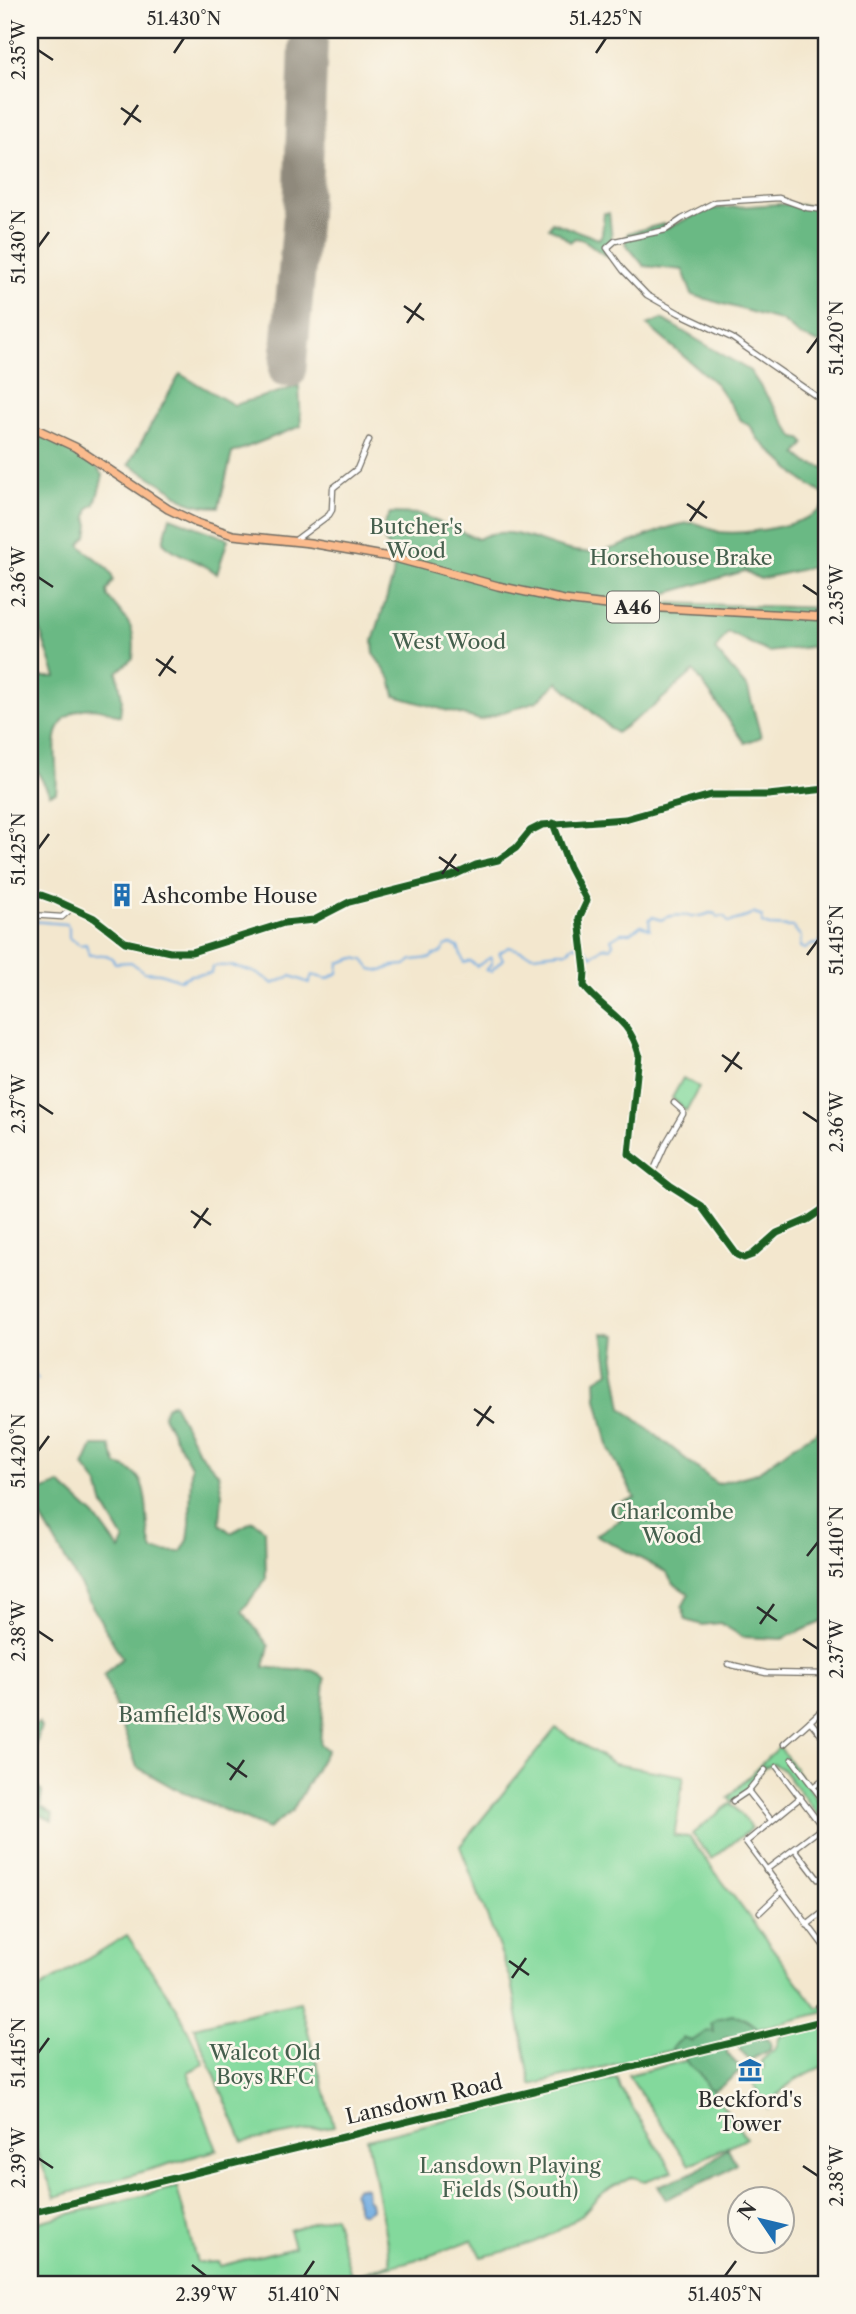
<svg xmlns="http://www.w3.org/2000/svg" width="856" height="2314" font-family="'Libre Caslon Text',serif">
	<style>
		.green { fill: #83d99c; stroke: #578264; stroke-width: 2 }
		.forest { fill: #6ab984; stroke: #4a7258; stroke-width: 2 }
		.water { fill: #70abe1; stroke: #4e6b86; stroke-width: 2 }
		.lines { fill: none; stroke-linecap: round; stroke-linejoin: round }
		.stream { stroke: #70abe1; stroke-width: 2 }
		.runway { stroke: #8f897c; stroke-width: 28 }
		.minor-casing { stroke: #716d64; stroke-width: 7 }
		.tertiary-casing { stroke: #716d64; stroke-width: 8 }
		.trunk-casing { stroke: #716d64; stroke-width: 10 }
		.minor { stroke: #fff; stroke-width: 4.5 }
		.tertiary { stroke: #fff; stroke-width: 5 }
		.trunk { stroke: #fbbb8d; stroke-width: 7 }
		.cycleway-casing { stroke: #fbf7ec; stroke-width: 11 }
		.cycleway { stroke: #1b5e20; stroke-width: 7 }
		.ticks { fill: none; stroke: #2b2b2b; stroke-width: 2.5 }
		.labels { text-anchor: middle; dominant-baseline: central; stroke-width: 5; stroke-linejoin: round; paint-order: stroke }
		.shield { fill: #fbf7ec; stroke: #696865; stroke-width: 2 }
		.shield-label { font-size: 19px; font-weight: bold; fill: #2b2b2b }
		.park-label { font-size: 21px; fill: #455f4d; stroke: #fbf7ec }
		.poi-label { font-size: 21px; fill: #2b2b2b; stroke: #fbf7ec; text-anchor: start }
		.street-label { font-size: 21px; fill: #2b2b2b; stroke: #fbf7ec }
		.neatline { fill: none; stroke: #2b2b2b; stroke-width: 2.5 }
		.ticks-label { font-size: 18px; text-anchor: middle; fill: #2b2b2b }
	</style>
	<rect width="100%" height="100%" fill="#fbf7ec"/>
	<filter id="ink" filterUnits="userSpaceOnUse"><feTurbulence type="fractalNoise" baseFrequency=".0143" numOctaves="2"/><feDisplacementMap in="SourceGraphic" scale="14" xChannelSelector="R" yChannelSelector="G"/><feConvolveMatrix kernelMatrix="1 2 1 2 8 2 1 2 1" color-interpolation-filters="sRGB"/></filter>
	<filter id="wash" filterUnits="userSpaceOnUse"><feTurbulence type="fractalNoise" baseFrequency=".00686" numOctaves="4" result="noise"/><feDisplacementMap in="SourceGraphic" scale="28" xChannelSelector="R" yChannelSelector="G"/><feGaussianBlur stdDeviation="1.57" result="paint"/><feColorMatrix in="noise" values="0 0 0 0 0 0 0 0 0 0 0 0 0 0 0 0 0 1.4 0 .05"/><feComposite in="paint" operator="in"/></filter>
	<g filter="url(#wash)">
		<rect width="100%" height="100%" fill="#f3e7ce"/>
		<g class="green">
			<polygon points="683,1078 699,1087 686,1111 672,1098"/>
			<polygon points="556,1728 614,1764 684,1776 674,1836 689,1837 818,2009 824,2005 826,2007 826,2012 531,2085 512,1982 460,1846"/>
			<polygon points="779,1746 826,1812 826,1822 821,1819 783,1770 774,1764 764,1767 746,1791 732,1801 728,1798"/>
			<polygon points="731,1803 752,1828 712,1859 692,1834"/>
			<polygon points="127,1935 177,2008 204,2064 188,2072 217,2150 55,2197 30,2135 30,1994"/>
			<polygon points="300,2002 334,2126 243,2142 194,2027"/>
			<path d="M826,2024v41c-27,12 -42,18 -58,44l-18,-31 14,-11 -3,-6 15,-13 4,-12z"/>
			<polygon points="693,2059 711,2089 746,2138 689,2165 628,2075"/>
			<path d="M617,2078l3,10 53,83 -28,10 -12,-4c-11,5 -24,11 -33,18 -7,6 -12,14 -19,20 -31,25 -63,34 -100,42l-9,-17 -46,17 -69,18 34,-12 -24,-124z"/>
			<polygon points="177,2187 197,2263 218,2262 220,2266 294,2247 289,2230 334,2216 352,2278 341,2284 30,2284 30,2224"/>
		</g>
		<g class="forest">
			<polygon points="778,204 826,207 826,346 799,335 782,321 692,295 683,270 644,266 625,243 628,233 664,224 667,228 709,209"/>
			<path d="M604,213h5l3,26 -7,10 3,7c-13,-4 -19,-17 -33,-18l-5,4 -12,-10 -9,-4 3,-6 47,17 3,-5z"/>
			<polygon points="662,319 750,371 795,438 801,439 805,443 797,454 808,463 826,468 826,496 802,480 758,439 751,427 741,420 716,384 647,325"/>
			<path d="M180,374l54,31 65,-19 2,40 -69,27 -13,54c-14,0 -38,-4 -46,-16l-44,-27z"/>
			<path d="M30,429c23,11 61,25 73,47l-8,28 -6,4 -2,9 2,8 -2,11 -7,8c10,16 29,17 33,36l-6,11 1,6c19,23 29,29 25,61l-16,14 5,26 -2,18c-16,-7 -33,-12 -49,-2 -26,15 -11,53 -15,78l-6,2 -20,-35v-82h26l-19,-55 -7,-5z"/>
			<path d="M826,504v60l-66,15 -15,-8 -110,31 191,6v37l-58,7 -40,-20 -13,18 33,39 13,48 -16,6 -51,-72 -41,36 -37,26 -58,-51 -21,19 -57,19 -85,-24 -4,-17 -17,-24 -1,-14 20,-64 2,-19 -15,-25 10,-20 30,1 58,25c35,-20 73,14 109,13 37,0 67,-25 103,-29 11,-1 20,7 30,9 26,3 91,-7 106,-28z"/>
			<path d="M170,517l58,22 -11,35c-16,-14 -40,-17 -54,-32z"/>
			<polygon points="603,1333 617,1335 614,1361 622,1408 717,1484 757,1473 790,1448 826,1426 826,1620 782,1639 743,1637 720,1623 702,1625 686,1620 682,1607 689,1594 674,1584 666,1572 596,1535 620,1520 618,1503 635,1498 609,1449 597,1399 596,1380 609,1372"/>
			<path d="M173,1403l25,48 20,22 4,21 -2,30 11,9 22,-12 12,9 1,49 -24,32 27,35 -5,21c9,1 20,3 30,3 14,0 20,-3 31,9l-5,65 7,6 -35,61 -24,18 -94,-41 -37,-21 -33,-92 18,-17 -88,-153 7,-14 19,-7 35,32 25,34 4,-10 -20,-34 -6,-22 -14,-18 9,-20h17l7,19c42,9 23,56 36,86l28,1 7,-12 2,-16 1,-58 -28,-50 3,-9z"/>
			<path d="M39,1723l2,4c-5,12 -3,21 -10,31l3,25 8,9 -2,14 13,8 -1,7 -18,-9c-8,-21 -7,-66 0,-87z"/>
			<polygon points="732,2015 745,2019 756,2026 755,2034 758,2039 767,2037 771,2042 770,2050 750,2060 739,2049 735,2037 727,2037 722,2040 727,2047 727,2054 742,2069 723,2085 713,2090 708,2088 699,2073 688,2064 682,2051 674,2052 672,2047 683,2038 692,2041 707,2031 714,2032 711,2024 717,2019"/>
			<polygon points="728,2148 736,2164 723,2173 666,2199 658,2186 697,2171"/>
		</g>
		<polygon class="water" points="357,2187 366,2188 367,2199 370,2202 371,2209 364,2214 358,2212 358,2204 353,2192"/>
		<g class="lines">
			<g class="stream">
				<path d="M30,921l36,3 3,4v10l11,7 6,-1 3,11c10,1 20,-4 26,8l16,-1 13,10 16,1 20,7 11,-5 20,-2 1,-6c17,-4 48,4 61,17l18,-8 18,7 3,-8 15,4 11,-6 1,-10 16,-5 9,2 7,9 11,2 11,-5 13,-1 6,-5 19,-2 2,-3c7,-1 10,-2 12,-9l6,-2 7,3 6,16 6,-2 7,5 14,-9 1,6 -6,7 5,1 12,-12 -4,-6 10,-6 24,8 34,-4 7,-6 6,2"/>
				<path d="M585,949l7,7 11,-9 7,1 3,-4 -2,-5 10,-6h10l10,-8 9,4 -1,-10 4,-2 8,3c15,-10 34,1 49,-7l6,1 1,3 7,-1 5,7c9,-5 18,-4 25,-10l8,4v6l7,3 24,1 8,10 -1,10 5,2 8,-5 6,1 1,-4 6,-1"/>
				<polyline points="30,1369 38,1379"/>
			</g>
			<polygon class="runway" points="314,42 307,214 292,373 283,372 297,215 303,45"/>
		</g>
	</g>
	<g filter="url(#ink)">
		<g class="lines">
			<g class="minor-casing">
				<g id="minor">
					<polyline points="826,210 807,208 779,198 715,202 682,219 666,230 615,241 607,248 623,270 647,295 679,313 732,338 826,403"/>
					<polyline points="294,541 329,515 332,510 333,488 357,469 369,440"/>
					<path d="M553,823l16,44 18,34 -8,17 6,53 -1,15c22,28 44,30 55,68l-10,100 42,33 30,19 36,49 7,3 8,-3 25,-22 30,-13 19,-13"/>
					<polyline points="30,891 55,900 94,918 125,942 170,952 192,952 284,923 314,920 349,902 452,876 476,865 498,860 516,848 530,831 542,825 625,819 711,795 768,795 826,789"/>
					<polyline points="30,915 62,917 71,909"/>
					<polyline points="653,1172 666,1143 683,1114 683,1111 674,1103"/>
					<polyline points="728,1664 766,1673 826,1674"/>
					<polyline points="810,1721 826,1741"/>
					<polyline points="784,1744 826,1707"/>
					<polyline points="792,1759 826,1804"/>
					<polyline points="777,1767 826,1832"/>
					<polyline points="813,1787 826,1777"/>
					<polyline points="748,1791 771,1820"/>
					<polyline points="801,1797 746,1842 826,1949"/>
					<polyline points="733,1801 748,1791 765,1770"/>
					<polyline points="795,1849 818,1879"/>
					<polyline points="766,1870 823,1827"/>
					<polyline points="821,1878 826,1884"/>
					<polyline points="760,1912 782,1891"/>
					<polyline points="807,1925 826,1910"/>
					<polyline points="818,2006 826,1999"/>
				</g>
			</g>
			<g class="tertiary-casing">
				<polyline id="tertiary" points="30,2213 826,2020"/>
			</g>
			<g class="trunk-casing">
				<polyline id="trunk" points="30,426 75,447 168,509 197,523 233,535 310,543 395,558 498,586 564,600 607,605 826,617"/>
			</g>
			<use href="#minor" class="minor"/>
			<use href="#tertiary" class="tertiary"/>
			<use href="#trunk" class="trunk"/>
			<g class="cycleway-casing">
				<g id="cycleway">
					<path d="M553,823l16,44 18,34 -8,17 6,53 -1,15c22,28 44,30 55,68l-10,100 42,33 30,19 36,49 7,3 8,-3 25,-22 30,-13 19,-13"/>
					<polyline points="30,891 55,900 94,918 125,942 170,952 192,952 284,923 314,920 349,902 452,876 476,865 498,860 516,848 530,831 542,825 625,819 711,795 768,795 826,789"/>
					<polyline points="30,2213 826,2020"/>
				</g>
			</g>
			<use href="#cycleway" class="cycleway"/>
		</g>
	</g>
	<path class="ticks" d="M38,50l15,10M174,53l10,-15M596,53l10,-15M121,108l20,14M124,125l14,-20M38,247l11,-15M404,306l20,14M407,323l14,-20M807,353l11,-15M687,504l20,14M690,521l14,-20M38,577l15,10M803,585l15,10M156,659l20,14M159,676l14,-20M38,849l11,-15M439,857l20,14M442,874l14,-20M807,955l11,-15M722,1055l20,14M725,1072l14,-20M38,1104l15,10M803,1112l15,10M191,1211l20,14M194,1228l14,-20M474,1409l20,14M477,1426l14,-20M38,1451l11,-15M807,1556l11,-14M757,1607l20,14M760,1624l14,-20M38,1631l15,10M803,1639l15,10M227,1763l20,14M230,1780l14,-20M509,1961l20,14M512,1978l14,-20M38,2053l11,-15M38,2158l15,10M803,2166l15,10M192,2265l14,11M304,2276l10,-15M725,2276l11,-15"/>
	<defs>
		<g id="building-bare" transform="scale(1.89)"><path d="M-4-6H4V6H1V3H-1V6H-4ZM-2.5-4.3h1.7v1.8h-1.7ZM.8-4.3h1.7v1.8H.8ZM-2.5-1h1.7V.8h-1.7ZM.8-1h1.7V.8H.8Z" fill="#1f6fb2" stroke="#fbf7ec" stroke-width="2.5" paint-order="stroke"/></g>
		<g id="museum-bare" transform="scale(1.89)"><path d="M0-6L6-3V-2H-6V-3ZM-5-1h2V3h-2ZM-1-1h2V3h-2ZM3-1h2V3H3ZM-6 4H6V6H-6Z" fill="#1f6fb2" stroke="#fbf7ec" stroke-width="2.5" paint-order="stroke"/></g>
	</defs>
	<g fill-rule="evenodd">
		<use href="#building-bare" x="122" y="895"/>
		<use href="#museum-bare" x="750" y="2070"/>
	</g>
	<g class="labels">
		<rect class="shield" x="607" y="591.5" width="52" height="31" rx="5"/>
		<g class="shield-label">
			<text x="633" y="607">A46</text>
		</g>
		<g class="park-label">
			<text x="416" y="526">Butcher's<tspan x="416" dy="24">Wood</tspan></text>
			<text x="681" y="557">Horsehouse Brake</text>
			<text x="449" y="641">West Wood</text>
			<text x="672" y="1511">Charlcombe<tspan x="672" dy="24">Wood</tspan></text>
			<text x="202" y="1714">Bamfield's Wood</text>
			<text x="265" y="2052">Walcot Old<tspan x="265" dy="24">Boys RFC</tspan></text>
			<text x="510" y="2165">Lansdown Playing<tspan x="510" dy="24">Fields (South)</tspan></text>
		</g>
		<g class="poi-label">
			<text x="142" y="895">Ashcombe House</text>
			<text x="750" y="2099" text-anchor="middle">Beckford's<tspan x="750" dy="24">Tower</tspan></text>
		</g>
		<g class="street-label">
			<text transform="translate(424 2099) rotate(-13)">Lansdown Road</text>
		</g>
	</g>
	<rect width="856" height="2314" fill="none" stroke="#fbf7ec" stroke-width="77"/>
	<g transform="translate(761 2220) rotate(305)"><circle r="33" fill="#fbf7ec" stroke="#a8a59f" stroke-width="2"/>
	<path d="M0-5L12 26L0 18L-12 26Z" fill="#1f6fb2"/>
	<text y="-10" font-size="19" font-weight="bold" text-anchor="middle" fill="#2b2b2b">N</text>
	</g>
	<rect x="38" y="38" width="780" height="2238" class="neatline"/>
	<g class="ticks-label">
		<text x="184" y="25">51.430°N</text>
		<text x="606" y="25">51.425°N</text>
		<text transform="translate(19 50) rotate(-90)" y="6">2.35°W</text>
		<text transform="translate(19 247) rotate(-90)" y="6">51.430°N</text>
		<text transform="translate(837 338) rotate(-90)" y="6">51.420°N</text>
		<text transform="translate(19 577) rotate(-90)" y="6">2.36°W</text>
		<text transform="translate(837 595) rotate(-90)" y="6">2.35°W</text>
		<text transform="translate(19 849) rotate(-90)" y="6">51.425°N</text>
		<text transform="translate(837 940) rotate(-90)" y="6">51.415°N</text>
		<text transform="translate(19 1104) rotate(-90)" y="6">2.37°W</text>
		<text transform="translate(837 1122) rotate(-90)" y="6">2.36°W</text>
		<text transform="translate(19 1451) rotate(-90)" y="6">51.420°N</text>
		<text transform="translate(837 1542) rotate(-90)" y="6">51.410°N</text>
		<text transform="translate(19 1631) rotate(-90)" y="6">2.38°W</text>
		<text transform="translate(837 1649) rotate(-90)" y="6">2.37°W</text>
		<text transform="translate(19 2053) rotate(-90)" y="6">51.415°N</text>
		<text transform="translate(19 2158) rotate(-90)" y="6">2.39°W</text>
		<text transform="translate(837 2176) rotate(-90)" y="6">2.38°W</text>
		<text x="206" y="2301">2.39°W</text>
		<text x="304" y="2301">51.410°N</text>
		<text x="725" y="2301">51.405°N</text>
	</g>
</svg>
